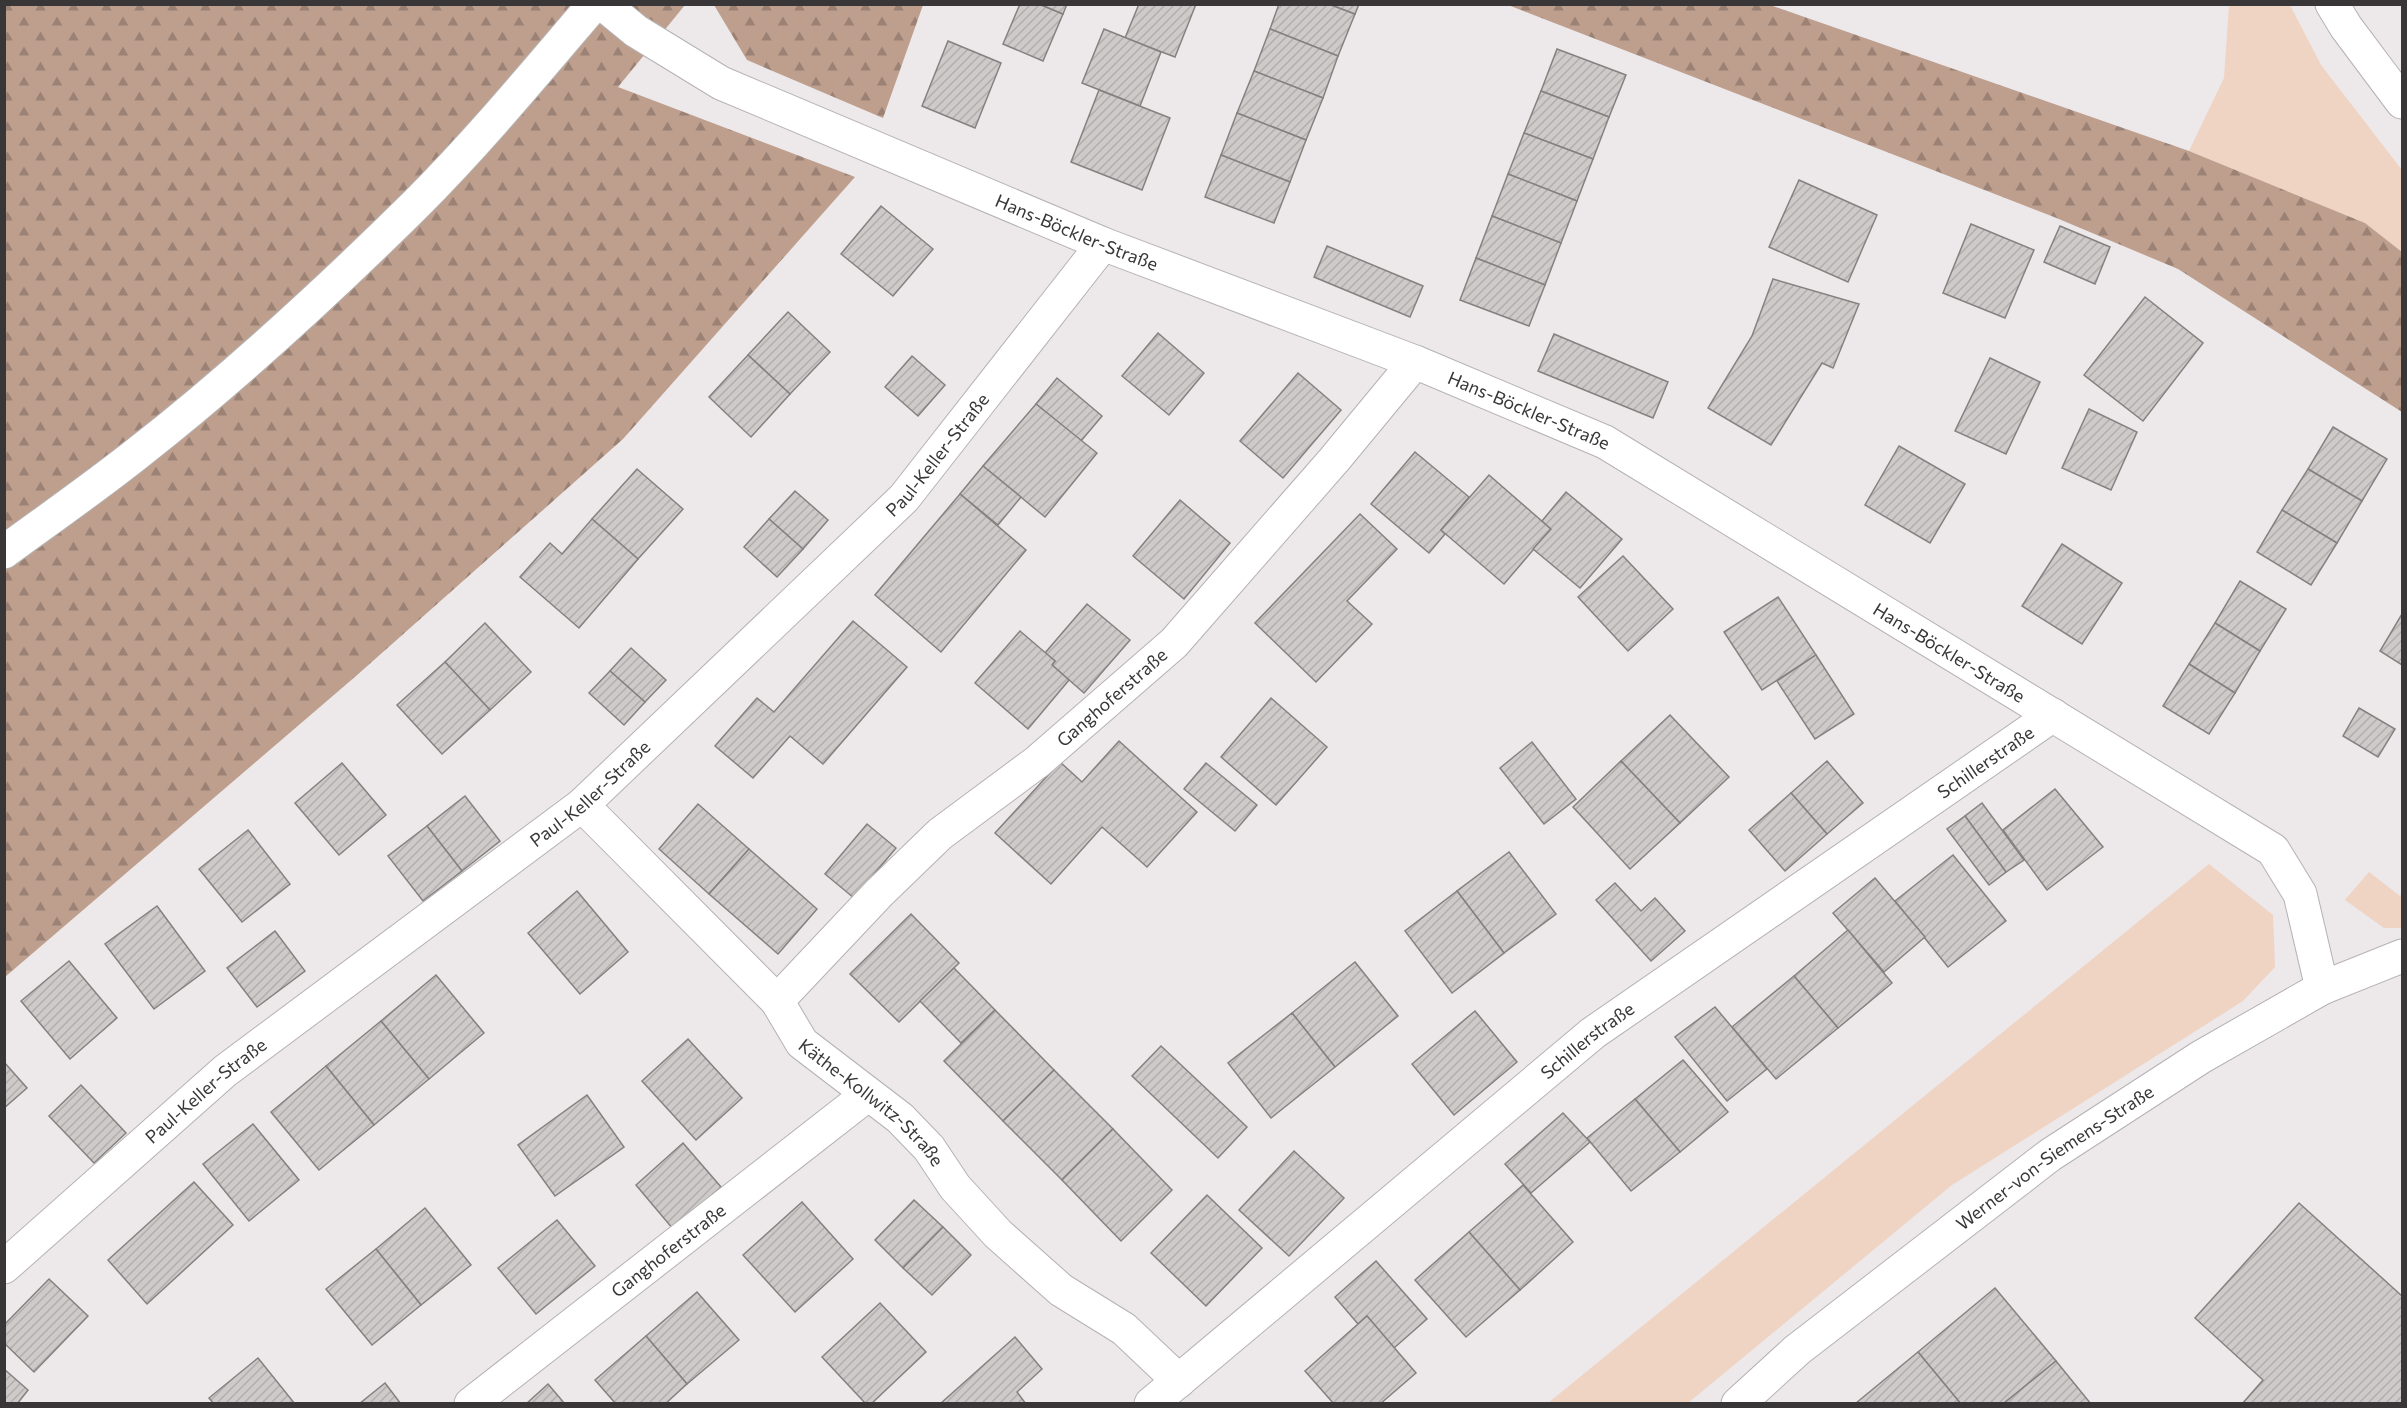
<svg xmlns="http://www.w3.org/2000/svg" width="2407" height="1408" font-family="Commissioner,sans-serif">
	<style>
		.green { fill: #efd3c3 }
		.forest { fill: url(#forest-firs) }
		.building { fill: url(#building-hatch); stroke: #868181; stroke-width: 1.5 }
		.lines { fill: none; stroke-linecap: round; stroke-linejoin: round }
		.minor-casing { stroke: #b6b2b3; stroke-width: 35 }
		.tertiary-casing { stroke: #b6b2b3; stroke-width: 35 }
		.secondary-casing { stroke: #b6b2b3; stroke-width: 35 }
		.minor { stroke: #fff; stroke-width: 33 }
		.tertiary { stroke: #fff; stroke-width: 33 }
		.secondary { stroke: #fff; stroke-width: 33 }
		.labels { text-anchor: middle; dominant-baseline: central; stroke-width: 5; stroke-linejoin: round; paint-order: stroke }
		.street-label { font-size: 18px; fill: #383637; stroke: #faf6f7 }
	</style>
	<defs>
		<pattern id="forest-firs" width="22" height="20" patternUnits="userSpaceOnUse" patternTransform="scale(1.5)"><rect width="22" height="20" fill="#be9f8e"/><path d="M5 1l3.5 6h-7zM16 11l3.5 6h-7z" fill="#9b8275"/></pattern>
		<pattern id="building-hatch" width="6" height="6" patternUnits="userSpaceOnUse" patternTransform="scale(1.5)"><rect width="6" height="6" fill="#cfcaca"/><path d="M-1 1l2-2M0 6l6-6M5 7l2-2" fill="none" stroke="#b2aeae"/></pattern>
	</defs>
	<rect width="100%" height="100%" fill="#ede8ea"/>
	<g class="green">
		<polygon points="2229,5 2290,5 2321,65 2402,170 2402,252 2365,223 2189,151 2224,78"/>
		<polygon points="2209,864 2273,915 2275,967 2243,1001 1952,1185 1688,1403 1548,1403"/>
		<polygon points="2369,872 2400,896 2402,893 2402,928 2384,928 2345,900"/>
	</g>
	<g class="forest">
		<polygon points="5,5 685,5 618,87 855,177 623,439 356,676 5,977"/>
		<polygon points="714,5 923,5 883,118 747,60"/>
		<polygon points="1508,5 1770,5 2189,151 2365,223 2402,252 2402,412 2178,269 2054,217"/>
	</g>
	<g class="building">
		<polygon points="1020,4 1039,4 1063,14 1043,61 1003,44"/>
		<polygon points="1039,4 1067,4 1063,14"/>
		<polygon points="1139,4 1196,4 1175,57 1125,38"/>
		<polygon points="1279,4 1329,4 1355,14 1338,56 1270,29"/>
		<polygon points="1329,4 1359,4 1355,14"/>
		<polygon points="1104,29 1161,52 1140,106 1082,83"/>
		<polygon points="1270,29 1338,56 1323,98 1254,71"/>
		<polygon points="948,41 1001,63 975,128 922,106"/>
		<polygon points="1557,49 1626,75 1609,117 1541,91"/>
		<polygon points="1254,71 1323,98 1306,140 1237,113"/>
		<polygon points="1099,90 1170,118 1142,190 1071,162"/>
		<polygon points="1541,91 1609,117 1593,159 1524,133"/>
		<polygon points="1237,113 1306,140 1290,182 1221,155"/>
		<polygon points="1524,133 1593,159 1577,201 1508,174"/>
		<polygon points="1221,155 1290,182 1274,223 1205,197"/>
		<polygon points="1508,174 1577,201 1561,243 1492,216"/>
		<polygon points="1799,180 1877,215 1848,282 1769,247"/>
		<polygon points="881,206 933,249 893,296 841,254"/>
		<polygon points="1492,216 1561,243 1545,285 1476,258"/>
		<polygon points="1971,224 2034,250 2005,318 1943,293"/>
		<polygon points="2060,226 2110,247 2095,284 2044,262"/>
		<polygon points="1327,246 1423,286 1410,317 1314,277"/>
		<polygon points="1476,258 1545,285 1529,326 1460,300"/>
		<polygon points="1773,279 1859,304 1833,368 1822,363 1771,445 1708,408 1752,336"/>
		<polygon points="2145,297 2203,343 2143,421 2084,375"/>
		<polygon points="788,312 830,352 790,394 748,355"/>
		<polygon points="1158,333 1204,373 1169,415 1122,376"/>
		<polygon points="1554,334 1668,382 1653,418 1538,371"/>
		<polygon points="748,355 790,394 751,437 709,397"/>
		<polygon points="912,356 945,385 918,416 885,387"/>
		<polygon points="1990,358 2040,382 2006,454 1955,431"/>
		<polygon points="1298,373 1341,410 1283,478 1240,441"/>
		<polygon points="1057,378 1102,416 1081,441 1036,404"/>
		<polygon points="1036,404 1097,453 1045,517 983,466"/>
		<polygon points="2089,409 2137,432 2111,490 2062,468"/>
		<polygon points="2333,427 2387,459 2362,501 2308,469"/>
		<polygon points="1899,446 1965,484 1930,543 1865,505"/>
		<polygon points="1415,452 1469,497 1441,530 1445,534 1429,553 1371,504"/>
		<polygon points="983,466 1021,497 998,525 960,494"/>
		<polygon points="637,469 683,509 638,559 592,519"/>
		<polygon points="2308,469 2362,501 2337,543 2282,510"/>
		<polygon points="1489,475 1551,529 1504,584 1441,530"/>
		<polygon points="795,491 828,520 803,549 769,519"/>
		<polygon points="1566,492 1622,539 1580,588 1533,549 1551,529 1542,521"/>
		<polygon points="960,494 1026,550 941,652 875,595"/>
		<polygon points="1180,500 1230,543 1184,599 1133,556"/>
		<polygon points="2282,510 2337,543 2311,585 2257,552"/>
		<polygon points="1360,514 1397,549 1347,601 1372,624 1316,682 1255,623"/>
		<polygon points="592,519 638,559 579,628 520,577 550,543 562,554"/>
		<polygon points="769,519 803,549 777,577 744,547"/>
		<polygon points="2062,544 2122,583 2082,644 2022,606"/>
		<polygon points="1623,556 1673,609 1628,651 1578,597"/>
		<polygon points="2240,581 2286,609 2260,651 2215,623"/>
		<polygon points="1778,597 1816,655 1762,690 1724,632"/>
		<polygon points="1087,604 1130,640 1084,693 1052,665 1055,661 1045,653"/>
		<polygon points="2402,614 2402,665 2380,651"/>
		<polygon points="853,621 907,667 823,764 790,736 753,778 715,746 757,698 774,712"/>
		<polygon points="485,623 531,672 490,710 445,662"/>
		<polygon points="2215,623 2260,651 2235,693 2189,664"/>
		<polygon points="1020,631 1055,661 1052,665 1069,680 1028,729 975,683"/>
		<polygon points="631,648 666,680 645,702 610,671"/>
		<polygon points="1816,655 1854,714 1815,739 1777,681"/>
		<polygon points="445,662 490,710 442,754 397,705"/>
		<polygon points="2189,664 2235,693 2209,734 2163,706"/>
		<polygon points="610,671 645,702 624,725 589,693"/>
		<polygon points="1271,698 1327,747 1276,805 1221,757"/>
		<polygon points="2359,708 2395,729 2378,757 2343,736"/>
		<polygon points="1670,715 1729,777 1680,823 1621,761"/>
		<polygon points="1119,741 1197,812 1147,867 1102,827 1051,884 995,833 1060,762 1082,782"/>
		<polygon points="1532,742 1576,799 1544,824 1500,768"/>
		<polygon points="1621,761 1680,823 1630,869 1573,807"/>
		<polygon points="1827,761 1863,803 1827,834 1791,793"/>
		<polygon points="342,763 386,815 339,855 295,803"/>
		<polygon points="1206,763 1257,805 1235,831 1184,789"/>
		<polygon points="2055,789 2103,847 2047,890 2003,830"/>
		<polygon points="1791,793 1827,834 1785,871 1749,830"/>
		<polygon points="465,796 500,841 462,871 427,826"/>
		<polygon points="1982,803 2024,860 2006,872 1965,816"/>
		<polygon points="698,804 749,849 709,894 659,849"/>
		<polygon points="1965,816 2006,872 1989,885 1947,829"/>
		<polygon points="867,824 896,848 854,898 825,874"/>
		<polygon points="427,826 462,871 423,901 388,856"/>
		<polygon points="248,830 290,884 242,922 199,869"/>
		<polygon points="749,849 817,909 778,954 709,894"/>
		<polygon points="1509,852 1556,914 1504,953 1457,891"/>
		<polygon points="1953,855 2006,921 1948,967 1895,901"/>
		<polygon points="1875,878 1925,937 1884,972 1833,913"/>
		<polygon points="1615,883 1641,911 1655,898 1685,931 1651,961 1596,900"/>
		<polygon points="577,891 628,952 580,994 528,933"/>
		<polygon points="1457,891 1504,953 1452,993 1405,931"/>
		<polygon points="157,906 205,971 154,1009 105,944"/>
		<polygon points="911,914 959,963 899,1022 850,974"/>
		<polygon points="1848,930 1892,983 1838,1028 1794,976"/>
		<polygon points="275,931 305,971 257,1007 227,968"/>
		<polygon points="69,961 117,1018 70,1059 21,1001"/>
		<polygon points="1355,962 1398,1016 1335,1067 1292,1013"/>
		<polygon points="954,968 995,1010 961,1043 920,1001"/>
		<polygon points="436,975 484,1033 429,1079 381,1021"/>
		<polygon points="1794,976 1838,1028 1776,1079 1732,1027"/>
		<polygon points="1715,1007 1767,1069 1727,1101 1675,1037"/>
		<polygon points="995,1010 1054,1070 1003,1121 944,1061"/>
		<polygon points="1475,1011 1517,1062 1454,1115 1412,1064"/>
		<polygon points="1292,1013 1335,1067 1271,1118 1228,1063"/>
		<polygon points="381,1021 429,1079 374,1125 326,1066"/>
		<polygon points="688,1039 742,1098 696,1140 642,1081"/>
		<polygon points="1161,1046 1247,1127 1218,1158 1132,1076"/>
		<polygon points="1683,1060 1728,1112 1680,1152 1635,1099"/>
		<polygon points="4,1062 27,1088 4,1108"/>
		<polygon points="326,1066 374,1125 319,1170 271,1112"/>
		<polygon points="1054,1070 1113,1129 1062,1180 1003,1121"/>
		<polygon points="81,1085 126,1133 94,1163 49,1116"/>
		<polygon points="587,1095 624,1147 555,1196 518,1145"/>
		<polygon points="1635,1099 1680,1152 1631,1191 1587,1138"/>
		<polygon points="1563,1113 1590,1142 1531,1193 1505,1164"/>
		<polygon points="253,1124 299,1180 249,1221 203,1164"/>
		<polygon points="1113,1129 1172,1190 1121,1241 1062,1180"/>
		<polygon points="683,1143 721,1187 673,1229 636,1185"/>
		<polygon points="1294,1151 1344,1198 1289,1256 1239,1210"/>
		<polygon points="194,1182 233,1225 147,1304 108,1260"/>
		<polygon points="1523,1185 1573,1242 1520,1290 1469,1232"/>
		<polygon points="1207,1195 1262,1248 1206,1306 1151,1253"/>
		<polygon points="914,1200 943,1227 903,1268 875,1240"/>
		<polygon points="802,1202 853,1259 795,1312 743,1255"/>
		<polygon points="2299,1203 2402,1296 2402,1404 2242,1404 2263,1380 2195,1318"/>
		<polygon points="425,1208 471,1265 421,1305 376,1249"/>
		<polygon points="557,1220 595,1266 536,1314 498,1268"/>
		<polygon points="943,1227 971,1255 932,1295 903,1268"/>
		<polygon points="1469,1232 1520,1290 1466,1337 1415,1280"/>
		<polygon points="376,1249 421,1305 372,1345 326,1289"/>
		<polygon points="1376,1261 1427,1319 1394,1348 1367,1316 1358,1324 1335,1297"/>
		<polygon points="49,1279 88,1316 34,1372 4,1343 4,1325"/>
		<polygon points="1995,1288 2056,1361 2003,1404 1961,1404 1918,1352"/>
		<polygon points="697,1292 739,1340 687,1384 646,1336"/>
		<polygon points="880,1303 926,1352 871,1404 866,1404 822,1357"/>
		<polygon points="1367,1316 1416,1373 1380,1404 1334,1404 1305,1371"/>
		<polygon points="646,1336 687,1384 665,1404 616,1404 595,1380"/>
		<polygon points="1015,1337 1042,1369 1017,1392 1026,1404 940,1404"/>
		<polygon points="1918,1352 1961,1404 1856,1404 1856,1403"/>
		<polygon points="258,1358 295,1404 214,1404 209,1398"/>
		<polygon points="2056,1361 2091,1404 2003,1404"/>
		<polygon points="4,1369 28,1390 17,1404 4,1404"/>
		<polygon points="385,1383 401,1404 359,1404"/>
		<polygon points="548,1384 565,1404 526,1404"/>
	</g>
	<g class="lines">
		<g class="minor-casing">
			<g id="minor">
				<path id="s1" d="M603,4l33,27 85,52 382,161 312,118 190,80 668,408 27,44 22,94"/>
				<polyline points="2332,4 2346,27 2402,102"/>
				<path id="s2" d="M582,805l195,196 25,42 98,75 29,30 26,39 43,47 63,56 63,39 55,52"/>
				<path id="s3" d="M777,1001l102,-108 61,-59 97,-72 137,-119 160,-183 81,-98"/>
				<path id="s4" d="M4,1267l221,-196 357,-266 322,-307 199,-254"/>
				<path id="s5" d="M471,1404l396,-309"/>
				<path id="s6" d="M1151,1404l442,-371 460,-318"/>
			</g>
		</g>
		<g class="tertiary-casing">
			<g id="tertiary">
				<path id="s7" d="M1738,1404l59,-54 253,-195 151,-98 121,-69 80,-32"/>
			</g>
		</g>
		<g class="secondary-casing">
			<path id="secondary" d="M4,552c45,-33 91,-65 135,-100 97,-76 189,-161 277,-248 63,-63 120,-132 178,-200"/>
		</g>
		<use href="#minor" class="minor"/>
		<use href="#tertiary" class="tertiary"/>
		<use href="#secondary" class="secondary"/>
	</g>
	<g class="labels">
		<g class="street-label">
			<text stroke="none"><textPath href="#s1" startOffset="528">Hans-Böckler-Straße</textPath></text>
			<text stroke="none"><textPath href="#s1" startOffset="1014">Hans-Böckler-Straße</textPath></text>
			<text stroke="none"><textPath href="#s4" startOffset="1240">Paul-Keller-Straße</textPath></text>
			<text stroke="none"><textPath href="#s1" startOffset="1500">Hans-Böckler-Straße</textPath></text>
			<text stroke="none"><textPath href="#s3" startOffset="453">Ganghoferstraße</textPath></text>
			<text stroke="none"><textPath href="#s6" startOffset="1054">Schillerstraße</textPath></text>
			<text stroke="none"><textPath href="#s4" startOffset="754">Paul-Keller-Straße</textPath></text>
			<text stroke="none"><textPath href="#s6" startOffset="568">Schillerstraße</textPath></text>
			<text stroke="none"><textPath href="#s4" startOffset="268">Paul-Keller-Straße</textPath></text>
			<text stroke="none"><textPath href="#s2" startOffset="417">Käthe-Kollwitz-Straße</textPath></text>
			<text stroke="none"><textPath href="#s7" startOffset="402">Werner-von-Siemens-Straße</textPath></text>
			<text stroke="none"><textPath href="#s5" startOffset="250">Ganghoferstraße</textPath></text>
		</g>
	</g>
	<rect width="2407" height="1408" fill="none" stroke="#383637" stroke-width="12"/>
</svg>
